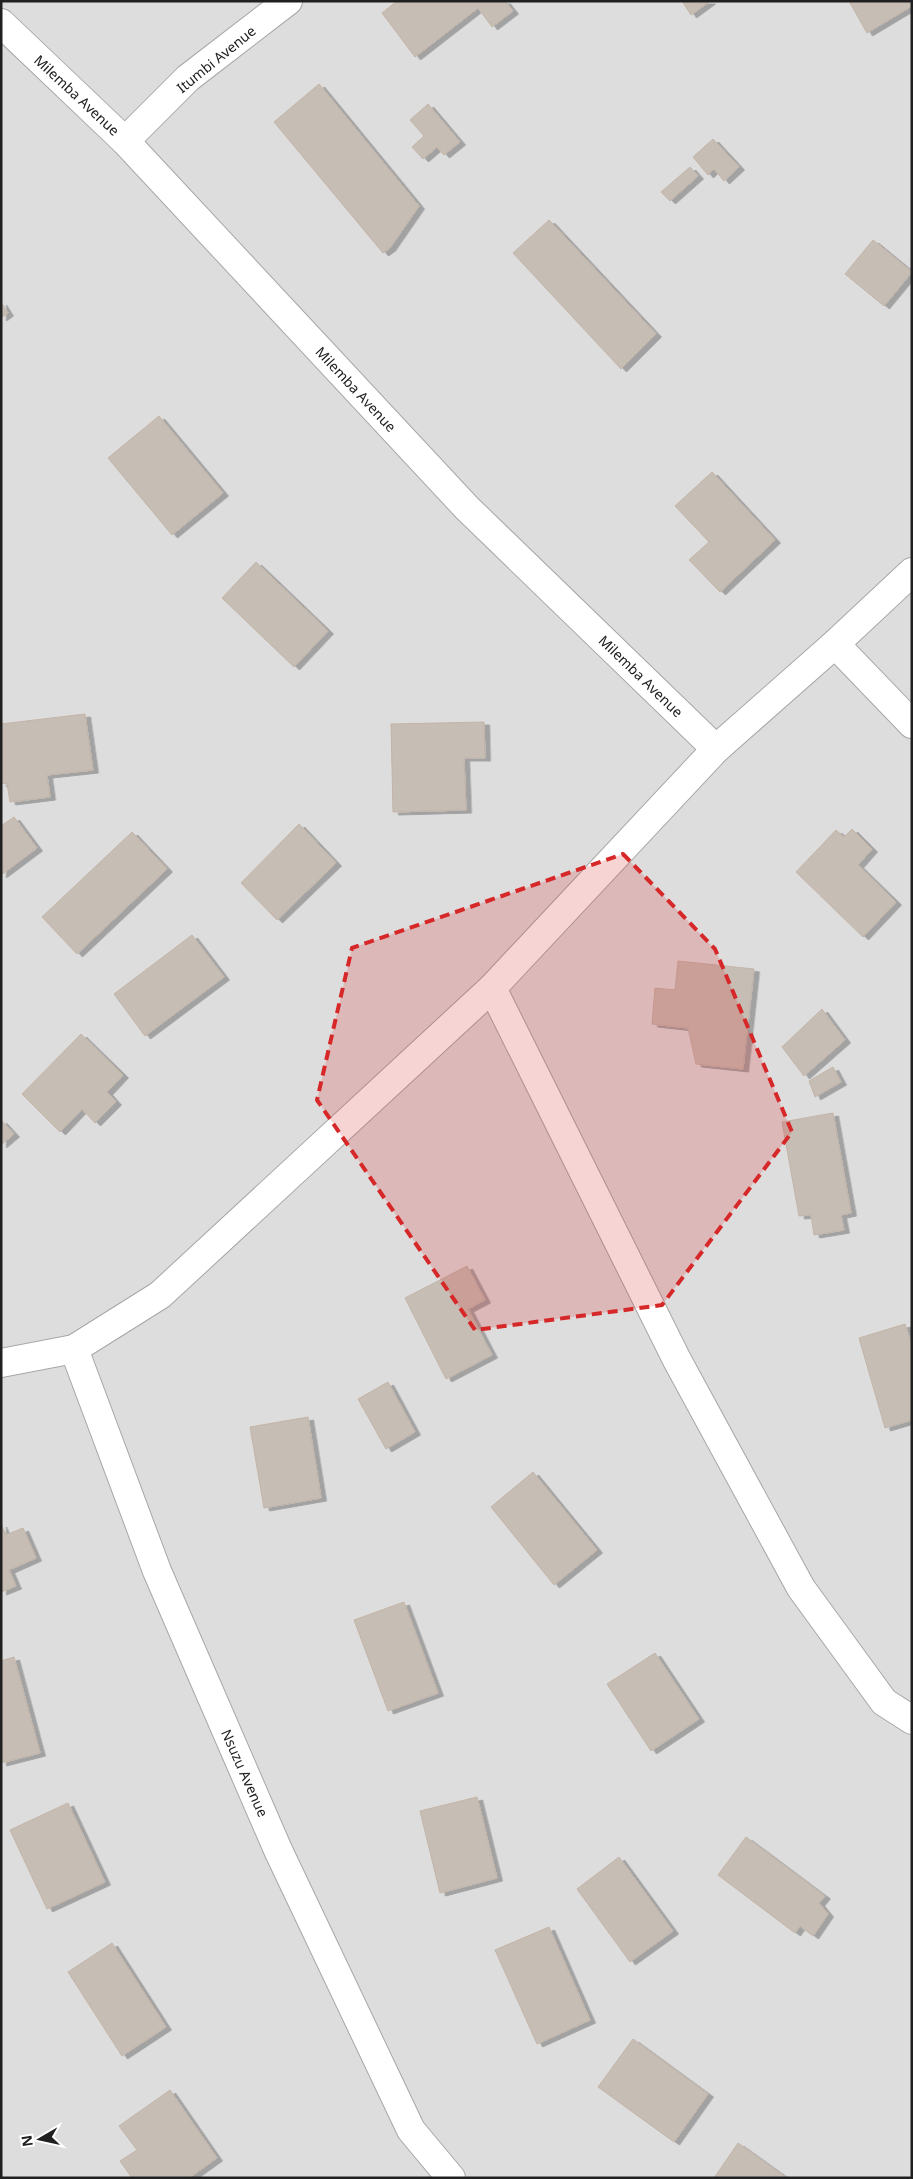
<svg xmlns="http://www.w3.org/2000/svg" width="913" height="2179" font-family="'Noto Sans',sans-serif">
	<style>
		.residential { fill: #dedddd }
		.building { fill: #c6bdb5; stroke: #c3b4a7; filter: url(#shadow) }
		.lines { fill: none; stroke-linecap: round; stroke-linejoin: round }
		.street-casing { stroke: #a7a7a7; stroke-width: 30 }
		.street { stroke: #fff; stroke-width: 28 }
		.marked { fill: #d62828; fill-opacity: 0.2; stroke: #d62828; stroke-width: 4; stroke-dasharray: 10 6; stroke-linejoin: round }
		.labels { text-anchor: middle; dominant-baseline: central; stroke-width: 4; stroke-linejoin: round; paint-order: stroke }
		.street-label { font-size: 14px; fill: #202020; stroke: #fff }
	</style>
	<defs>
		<filter id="shadow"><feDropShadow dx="5.5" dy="3" stdDeviation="0" flood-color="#0004"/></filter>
	</defs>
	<rect width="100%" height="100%" fill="#f1ede6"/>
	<rect class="residential" x="1" y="1" width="911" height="2177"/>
	<g class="building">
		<polygon points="397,1 505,1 513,11 492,27 478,8 415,57 382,13"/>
		<polygon points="682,1 710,1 691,15"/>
		<polygon points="849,1 912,1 912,6 867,33"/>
		<polygon points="319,84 419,206 390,248 383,253 274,122"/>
		<polygon points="428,104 460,142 444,155 437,147 423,159 412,147 424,136 410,120"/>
		<polygon points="713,139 739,167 724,181 714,169 708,175 693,157"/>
		<polygon points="690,167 698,176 670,201 661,192"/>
		<polygon points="549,220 656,334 621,369 513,253"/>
		<polygon points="873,240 912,272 884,306 845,274"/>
		<polygon points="1,302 8,313 1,318"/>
		<polygon points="159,416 223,493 172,535 108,458"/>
		<polygon points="712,472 775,540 720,592 689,560 709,542 675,506"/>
		<polygon points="256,562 328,631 294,667 222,598"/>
		<polygon points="85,714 93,770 47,775 50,797 10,802 7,783 1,784 1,724"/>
		<polygon points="484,722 485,758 464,758 466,810 393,812 391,724"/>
		<polygon points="14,817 37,848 1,875 1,826"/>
		<polygon points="299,824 336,863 277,920 241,883"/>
		<polygon points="852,829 872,849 858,865 896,902 863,937 796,872 836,830 844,837"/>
		<polygon points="132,832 167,869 77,954 42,917"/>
		<polygon points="192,935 224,977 145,1036 114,994"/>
		<polygon points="678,961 754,969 743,1069 696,1064 688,1028 652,1024 655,988 675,990"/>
		<polygon points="822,1009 845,1040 804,1076 782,1047"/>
		<polygon points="81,1034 123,1075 107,1092 116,1102 95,1123 82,1109 60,1132 22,1094"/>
		<polygon points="833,1067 841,1082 815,1097 809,1081"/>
		<polygon points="833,1113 851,1213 841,1215 844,1230 814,1235 811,1215 799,1216 782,1122"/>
		<polygon points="1,1120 14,1134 1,1145"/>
		<polygon points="467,1266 485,1300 468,1309 492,1355 446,1379 405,1298"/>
		<polygon points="905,1324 912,1346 912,1420 885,1428 859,1338"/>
		<polygon points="388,1382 415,1432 386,1449 358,1399"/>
		<polygon points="308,1417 321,1498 264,1508 250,1427"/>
		<polygon points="533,1472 597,1550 554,1585 491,1507"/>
		<polygon points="1,1524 6,1535 23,1528 36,1558 9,1570 16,1586 1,1592"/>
		<polygon points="404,1602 438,1693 388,1711 354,1620"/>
		<polygon points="655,1653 699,1719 651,1751 607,1684"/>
		<polygon points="14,1657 40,1753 1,1763 1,1661"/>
		<polygon points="477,1797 497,1878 440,1893 420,1811"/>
		<polygon points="68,1803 105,1882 47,1909 10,1830"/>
		<polygon points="746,1837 825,1896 819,1903 828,1914 813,1936 800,1926 795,1933 718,1875"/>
		<polygon points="619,1857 673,1931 630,1962 577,1889"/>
		<polygon points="549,1927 590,2020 537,2044 495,1950"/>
		<polygon points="112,1943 166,2027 122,2056 68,1972"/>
		<polygon points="633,2039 708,2094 674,2142 598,2087"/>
		<polygon points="170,2090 217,2158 189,2178 132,2178 120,2161 137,2150 119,2126"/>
		<polygon points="738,2143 787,2178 714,2178"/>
	</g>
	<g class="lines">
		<g class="street-casing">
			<g id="street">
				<polyline points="1,23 125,141 467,508 716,749"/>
				<polyline points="125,141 188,78 288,1"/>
				<polyline points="835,644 912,724"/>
				<polyline points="492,988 677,1360 801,1588 884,1702 912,1720"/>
				<polyline points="74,1349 157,1571 278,1850 411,2130 451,2178"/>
				<polyline points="1,1363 74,1349 160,1295 492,988 716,749 835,644 912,572"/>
			</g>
		</g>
		<use href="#street" class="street"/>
	</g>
	<path class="marked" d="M623,854l92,95 77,183 -130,173 -187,25 -158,-230 35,-152z"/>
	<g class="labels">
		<g class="street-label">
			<text transform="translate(216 59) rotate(-39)">Itumbi Avenue</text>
			<text transform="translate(77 95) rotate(43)">Milemba Avenue</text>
			<text transform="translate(356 389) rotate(47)">Milemba Avenue</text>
			<text transform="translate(641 676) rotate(44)">Milemba Avenue</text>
			<text transform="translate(245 1773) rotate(66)">Nsuzu Avenue</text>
		</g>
	</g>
	<rect width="913" height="2179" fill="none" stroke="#202020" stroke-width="5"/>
	<g transform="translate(40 2139) rotate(261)" stroke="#ffffff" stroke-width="4" paint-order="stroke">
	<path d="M0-4L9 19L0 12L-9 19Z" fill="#202020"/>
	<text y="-8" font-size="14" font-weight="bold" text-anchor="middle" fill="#202020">N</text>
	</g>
</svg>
